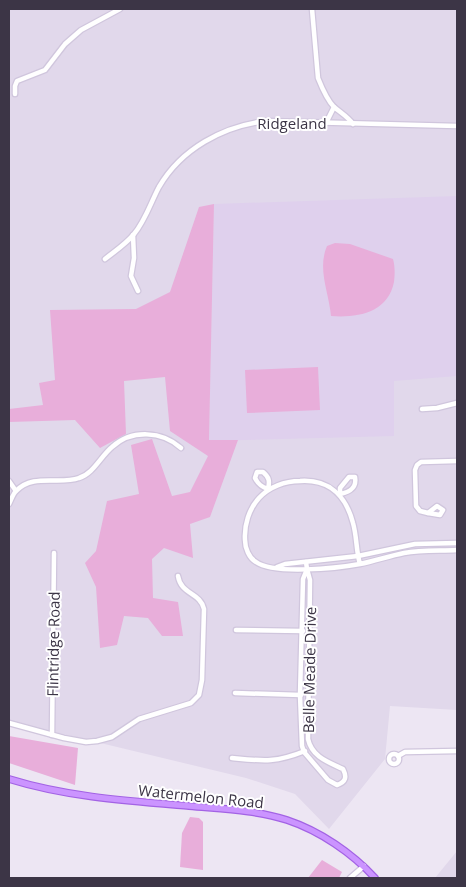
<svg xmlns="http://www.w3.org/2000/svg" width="466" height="887" font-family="'Open Sans',sans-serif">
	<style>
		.residential { fill: #e1d8eb }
		.education { fill: #dfd0ed }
		.green { fill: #e8aeda }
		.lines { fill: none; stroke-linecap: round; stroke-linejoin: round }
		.minor-casing { stroke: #d0c6dd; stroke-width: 7 }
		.major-casing { stroke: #a363e4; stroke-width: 8 }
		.minor { stroke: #fff; stroke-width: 4.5 }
		.major { stroke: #cb94ff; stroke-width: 5.5 }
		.labels { text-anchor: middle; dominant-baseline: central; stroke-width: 4; stroke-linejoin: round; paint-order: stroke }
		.street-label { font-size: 15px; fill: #3c3546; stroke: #fff }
	</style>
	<rect width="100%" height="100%" fill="#ede6f3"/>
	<g class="residential">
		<polygon points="9,9 457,9 457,714 457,710 390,706 385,759 329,829 295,794 246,778 9,721"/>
		<polygon points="457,851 457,878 435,878"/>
	</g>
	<polygon class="education" points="457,196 457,376 394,381 394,436 209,441 214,204"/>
	<g class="green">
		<polygon points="214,204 209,440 238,440 210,517 190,524 193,558 164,548 152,559 153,598 178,602 183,636 162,636 148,618 124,616 117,645 100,648 96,587 85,563 96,551 107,501 139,494 131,445 152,439 172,496 190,492 208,456 170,431 165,377 124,381 126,434 100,448 75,420 9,422 9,409 43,405 39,383 55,380 50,310 136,309 170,292 199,207"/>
		<path d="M335,243l15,1 43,15c2,7 2,16 1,23 -6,31 -37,36 -63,34 -2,-23 -14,-47 -4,-70z"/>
		<polygon points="318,367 320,410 247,413 245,370"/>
		<polygon points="9,736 78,748 75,785 9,763"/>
		<polygon points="190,817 199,818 203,822 203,870 180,867 182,833"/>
		<polygon points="322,860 342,872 339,878 308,878"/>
	</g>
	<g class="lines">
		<g class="minor-casing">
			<g id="minor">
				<path d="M312,9l6,69c4,10 9,22 16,29 7,6 14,10 19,17"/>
				<polyline points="15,94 15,86 17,81 45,70 65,44 81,30 120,9"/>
				<polyline points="326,123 334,107"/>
				<polyline points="133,235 134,258 131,276 138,291"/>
				<path d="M105,259c10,-8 21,-15 29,-25 11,-13 17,-32 25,-47 22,-38 64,-61 107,-66l191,5"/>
				<polyline points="422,409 437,408 457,403"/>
				<path d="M257,472h6c6,5 7,9 5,17 -7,-2 -10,-5 -13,-11z"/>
				<path d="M349,477h6c2,11 -5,15 -15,17v-6z"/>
				<polyline points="9,481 16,491"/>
				<path d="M9,504c2,-4 4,-10 7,-13 17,-18 43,-6 63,-13 14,-4 22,-22 33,-31 20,-18 50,-16 69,1"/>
				<polygon points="437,506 443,510 440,515 428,513"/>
				<polyline points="428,513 420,511 416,506 415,470 417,465 421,462 457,461"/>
				<path d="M306,562l1,7 -4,10 -3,116 2,51 2,6 24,28 9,5c9,-3 10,-8 6,-16 -15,-7 -31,-12 -35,-30l2,-159 -3,-11"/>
				<path d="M360,564c-4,-13 -3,-27 -7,-41 -7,-27 -24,-44 -53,-42 -15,0 -31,6 -41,17 -10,11 -15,27 -14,42 0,8 4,18 11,22 18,13 82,6 104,2 15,-3 29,-8 44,-11 18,-3 36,-2 53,-3"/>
				<polyline points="277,567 285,564 358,556 415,544 457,543"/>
				<polyline points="236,630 303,631"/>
				<polyline points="235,693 301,695"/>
				<path d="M9,723l55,15 22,4 11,-1 15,-4 27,-18 52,-16 8,-8 3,-15 2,-71c-4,-17 -23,-14 -26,-33"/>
				<polyline points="52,735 54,553"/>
				<circle cx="394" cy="759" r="5"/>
				<polyline points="398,756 405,752 457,751"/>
				<path d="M232,758c31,3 43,5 73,-7"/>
				<polyline points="350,878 364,866"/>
			</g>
		</g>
		<g class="major-casing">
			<path id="major" d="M9,779c58,18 119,22 180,27 32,3 67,4 98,14 33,11 65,33 88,58"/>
		</g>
		<use href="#minor" class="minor"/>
		<use href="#major" class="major"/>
	</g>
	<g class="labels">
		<g class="street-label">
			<text x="292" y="123">Ridgeland</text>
			<text transform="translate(53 644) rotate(-89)">Flintridge Road</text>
			<text transform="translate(309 670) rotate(-89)">Belle Meade Drive</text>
			<text transform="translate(201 796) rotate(6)">Watermelon Road</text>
		</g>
	</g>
	<rect width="466" height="887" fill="none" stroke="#3c3546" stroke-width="20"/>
</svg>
